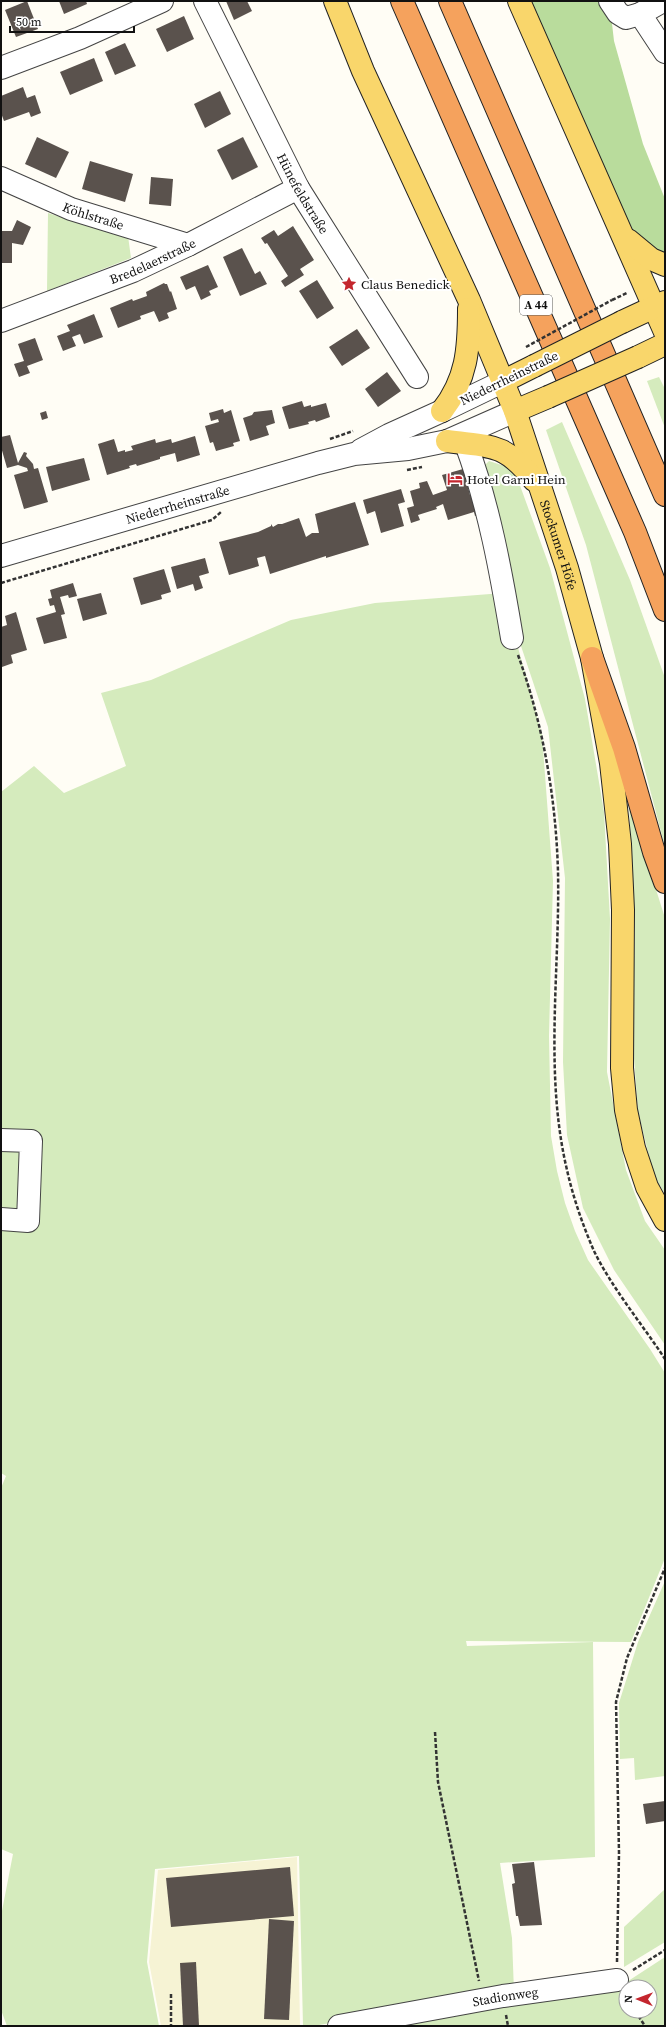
<svg xmlns="http://www.w3.org/2000/svg" width="666" height="2027" font-family="'Source Serif 4',serif">
	<style>
		.farmland { fill: #f6f3d4 }
		.green { fill: #d5ebbd; fill-rule: evenodd }
		.forest { fill: #b9dc9c }
		.building { fill: #5a524d }
		.lines { fill: none; stroke-linecap: round; stroke-linejoin: round }
		.minor-casing { stroke: #444; stroke-width: 24 }
		.major-casing { stroke: #222; stroke-width: 24 }
		.highway-casing { stroke: #222; stroke-width: 24 }
		.path { stroke: #333; stroke-width: 2.5; stroke-dasharray: 4 2; stroke-linecap: butt }
		.minor { stroke: #fff; stroke-width: 22 }
		.major { stroke: #f9d66b; stroke-width: 22 }
		.highway { stroke: #f5a25d; stroke-width: 22 }
		.major-bridge-casing { stroke: #222; stroke-width: 24; stroke-linecap: butt }
		.path-bridge { stroke: #333; stroke-width: 2.5; stroke-dasharray: 4 2; stroke-linecap: butt }
		.major-bridge { stroke: #f9d66b; stroke-width: 22 }
		.labels { text-anchor: middle; dominant-baseline: central; stroke-width: 4; stroke-linejoin: round; paint-order: stroke }
		.shield { fill: #fff; stroke: #585858; stroke-width: 1 }
		.shield-label { font-size: 12px; font-weight: bold; fill: #111 }
		.street-label { font-size: 13px; fill: #111; stroke: #fff }
		.poi-label { font-size: 13px; fill: #111; stroke: #fff; text-anchor: start }
	</style>
	<rect width="100%" height="100%" fill="#fffdf5"/>
	<polygon class="farmland" points="297,1857 300,2026 161,2026 149,1962 158,1870"/>
	<g class="green">
		<polygon points="48,213 75,222 128,236 131,258 47,291"/>
		<polygon points="659,377 665,389 665,428 647,381"/>
		<polygon points="562,422 630,580 665,678 665,847 586,545 546,430"/>
		<polygon points="489,461 514,469 550,568 585,699 604,812 610,919 607,1072 626,1170 645,1221 665,1250 665,1345 614,1270 583,1208 567,1135 563,1062 565,878 548,727 517,634 481,469"/>
		<polygon points="503,593 542,735 553,881 549,1036 551,1136 557,1171 565,1203 575,1231 588,1260 650,1349 665,1373 665,1558 631,1642 466,1641 467,1646 593,1642 595,1857 500,1863 512,1938 514,1992 313,2026 303,2026 299,1856 155,1869 147,1962 159,2026 7,2026 1,2010 1,1916 13,1854 1,1849 1,1488 6,1476 1,1473 1,792 34,766 64,793 126,766 101,693 151,680 291,620 375,603"/>
		<polygon points="629,804 665,918 665,1194 654,1176 638,1112 632,1032 635,930"/>
		<polygon points="665,1581 665,1776 635,1780 634,1758 620,1759 619,1703 638,1642"/>
		<polygon points="665,1889 665,1942 624,1967 624,1927"/>
		<path d="M665,1957v69h-292l246,-39zM626,1987h24v24h-24z"/>
	</g>
	<polygon class="forest" points="531,1 605,1 611,15 614,41 643,144 665,199 665,261 639,241 627,219"/>
	<g class="building">
		<polygon points="27,1 38,29 16,37 5,10"/>
		<polygon points="59,1 86,1 87,4 64,14"/>
		<polygon points="226,1 247,1 252,11 234,20"/>
		<polygon points="184,16 194,39 167,52 156,29"/>
		<polygon points="125,43 136,66 115,75 105,52"/>
		<polygon points="94,58 103,81 70,95 60,72"/>
		<polygon points="23,87 27,98 35,95 41,113 31,117 29,112 4,121 1,113 1,96"/>
		<polygon points="220,91 231,114 205,128 194,104"/>
		<polygon points="37,137 69,152 56,178 25,164"/>
		<polygon points="243,137 258,167 232,180 217,150"/>
		<polygon points="90,161 133,174 125,202 82,189"/>
		<polygon points="151,177 173,179 171,206 149,204"/>
		<polygon points="17,220 31,227 23,245 12,243 12,263 1,263 1,231 12,231"/>
		<polygon points="293,226 314,260 300,269 304,275 285,287 281,281 288,276 267,243 265,244 261,238 274,230 278,236"/>
		<polygon points="242,248 255,274 260,271 267,284 240,296 223,257"/>
		<polygon points="208,265 218,287 209,291 211,295 201,300 195,286 186,290 180,277"/>
		<polygon points="317,280 334,308 317,319 299,291"/>
		<polygon points="164,283 165,284 167,284 170,292 171,291 177,309 167,313 169,318 159,322 154,311 140,316 141,319 118,328 110,308 132,299 133,301 147,296 146,292"/>
		<polygon points="94,314 103,337 84,344 80,334 72,337 76,346 63,351 57,336 70,331 67,325"/>
		<polygon points="357,329 370,348 342,366 329,347"/>
		<polygon points="35,338 43,360 27,366 30,373 19,377 14,364 24,361 18,344"/>
		<polygon points="387,372 401,391 378,407 365,389"/>
		<polygon points="302,401 304,407 311,405 311,407 326,403 330,417 316,422 315,420 308,422 309,424 289,429 282,407"/>
		<polygon points="223,409 224,413 231,410 240,441 233,443 234,446 216,451 213,442 210,443 205,426 219,422 218,419 211,421 209,413"/>
		<polygon points="272,410 275,423 266,426 269,435 250,441 243,418 252,415 254,412"/>
		<polygon points="46,411 48,418 42,420 40,413"/>
		<polygon points="10,435 18,463 24,452 27,453 26,456 33,464 34,469 38,468 48,502 24,509 14,475 28,471 27,468 18,465 7,468 1,447 1,437"/>
		<polygon points="195,436 200,455 177,462 175,453 160,457 160,459 137,466 136,464 129,466 130,468 107,475 98,444 114,439 118,452 125,450 125,452 133,450 131,446 155,439 156,443 171,439 172,443"/>
		<polygon points="84,458 90,480 52,491 46,467"/>
		<polygon points="463,469 468,483 467,483 470,495 477,493 481,514 475,516 474,512 448,520 443,504 436,507 437,509 418,515 420,520 411,523 407,508 414,506 410,491 420,488 419,483 427,481 433,495 447,490 442,475"/>
		<polygon points="401,489 405,502 398,504 404,526 381,533 375,511 367,514 363,500"/>
		<polygon points="355,502 369,545 326,558 326,556 270,574 265,556 257,558 259,566 229,575 219,542 258,532 271,526 271,524 273,527 278,524 282,524 299,518 306,537 312,533 319,533 315,514"/>
		<polygon points="205,558 209,573 199,576 203,588 195,591 193,584 177,589 171,567"/>
		<polygon points="164,569 171,592 161,595 162,599 141,605 133,578"/>
		<polygon points="73,583 77,596 69,598 68,595 60,597 65,614 61,615 67,638 44,644 36,618 56,612 54,605 50,606 48,599 52,598 50,590"/>
		<polygon points="101,593 107,614 83,621 77,599"/>
		<polygon points="16,612 27,650 11,655 13,663 2,667 1,627 7,625 5,616"/>
		<polygon points="665,1801 665,1821 646,1824 643,1804"/>
		<polygon points="534,1862 542,1925 520,1926 518,1916 516,1916 512,1884 515,1883 512,1864"/>
		<polygon points="290,1867 294,1916 171,1927 166,1878"/>
		<polygon points="269,1919 294,1921 289,2020 264,2019"/>
		<polygon points="196,1962 199,2026 183,2026 180,1963"/>
	</g>
	<g class="lines">
		<g class="minor-casing">
			<g id="minor">
				<path id="s1" d="M205,1l93,187 119,189"/>
				<polyline points="610,1 618,13 626,18 640,14 665,52"/>
				<polyline points="640,14 663,1"/>
				<polyline points="1,68 80,38 162,1"/>
				<path id="s2" d="M1,178l70,31 117,36"/>
				<path id="s3" d="M1,321l132,-50 55,-26 110,-57"/>
				<path d="M466,444c23,62 35,128 46,194"/>
				<polyline points="361,450 389,435 442,411 502,382"/>
				<path id="s4" d="M1,556l317,-93 36,-9 54,-5 39,-8 68,-30"/>
				<polyline points="1,1140 31,1141 28,1221 1,1219"/>
				<path id="s5" d="M339,2026l164,-30 114,-16"/>
			</g>
		</g>
		<g class="major-casing">
			<g id="major">
				<path id="s6" d="M335,1l28,70 106,229 46,111 52,157 25,90 19,105 9,81 3,66 -1,158 4,42 8,38 13,39 18,33"/>
				<polyline points="519,1 665,332"/>
				<polyline points="628,240 651,259 665,265"/>
				<polyline points="622,322 665,302"/>
				<polyline points="638,357 665,344"/>
				<polyline points="502,382 534,366"/>
				<path d="M442,411c25,-32 27,-62 27,-102"/>
				<polyline points="515,411 548,397"/>
				<path d="M447,441c44,6 57,1 87,39"/>
			</g>
		</g>
		<g class="highway-casing">
			<g id="highway">
				<polyline points="402,1 635,532 665,610"/>
				<polyline points="450,1 665,495"/>
				<polyline points="592,658 624,748 654,852 665,882"/>
			</g>
		</g>
		<g class="path">
			<polyline points="612,300 627,293"/>
			<polyline points="330,439 353,431"/>
			<polyline points="407,470 422,467"/>
			<polyline points="1,583 212,520 221,512"/>
			<path d="M518,655c25,69 38,143 40,217 2,99 -14,201 9,298 6,27 16,56 27,81 18,37 48,73 71,108"/>
			<polyline points="435,1732 438,1782 479,1981"/>
			<polyline points="617,1962 619,1853 616,1702 627,1658 665,1568"/>
			<polyline points="633,1970 665,1950"/>
			<polyline points="171,1994 171,2026"/>
			<polyline points="635,2011 645,2026"/>
			<polyline points="506,2015 508,2026"/>
		</g>
		<use href="#minor" class="minor"/>
		<use href="#major" class="major"/>
		<use href="#highway" class="highway"/>
		<g class="major-bridge-casing">
			<g id="major-bridge">
				<polyline points="534,366 622,322"/>
				<polyline points="548,397 638,357"/>
			</g>
		</g>
		<polyline class="path-bridge" points="526,347 612,300"/>
		<use href="#major-bridge" class="major-bridge"/>
	</g>
	<defs>
		<g id="sight-bare" transform="scale(1.2)"><path d="M0-6L1.8-2.2L6-1.7L2.9 1.2L3.7 5.4L0 3.3L-3.7 5.4L-2.9 1.2L-6-1.7L-1.8-2.2Z" fill="#c4262e" stroke="#fff" stroke-width="2.5" paint-order="stroke"/></g>
		<g id="hotel-bare" transform="scale(1.2)"><path d="M-6-4.5h1.5V1H6V5H4.5V3h-9V5H-6ZM-4 0a1.8 1.8 0 1 1 3.6 0ZM.5 0V-2.5h3Q6-2.5 6 0Z" fill="#c4262e" stroke="#fff" stroke-width="2.5" paint-order="stroke"/></g>
	</defs>
	<g fill-rule="evenodd">
		<use href="#sight-bare" x="349" y="284"/>
		<use href="#hotel-bare" x="455" y="479"/>
	</g>
	<g class="labels">
		<rect class="shield" x="520" y="295" width="32" height="20" rx="3"/>
		<g class="shield-label">
			<text x="536" y="305">A 44</text>
		</g>
		<g class="street-label">
			<text stroke="none"><textPath href="#s1" startOffset="216">Hünefeldstraße</textPath></text>
			<text stroke="none"><textPath href="#s2" startOffset="100">Köhlstraße</textPath></text>
			<text stroke="none"><textPath href="#s3" startOffset="163">Bredelaerstraße</textPath></text>
			<text transform="translate(509 378) rotate(-26)">Niederrheinstraße</text>
			<text stroke="none"><textPath href="#s4" startOffset="184">Niederrheinstraße</textPath></text>
			<text stroke="none"><textPath href="#s6" startOffset="589">Stockumer Höfe</textPath></text>
			<text stroke="none"><textPath href="#s5" startOffset="169">Stadionweg</textPath></text>
		</g>
		<g class="poi-label">
			<text x="361" y="284">Claus Benedick</text>
			<text x="467" y="479">Hotel Garni Hein</text>
		</g>
	</g>
	<rect width="666" height="2027" fill="none" stroke="#111111" stroke-width="4"/>
	<g transform="translate(638 1999) rotate(271)"><circle r="19" fill="#ffffff" stroke="#a0a0a0"/>
	<path d="M0-3L7 15L0 10L-7 15Z" fill="#c4262e"/>
	<text y="-6" font-size="11" font-weight="bold" text-anchor="middle" fill="#111111">N</text>
	</g>
	<path d="M10 26v6h124v-6" fill="none" stroke="#111111" stroke-width="2"/>
	<text x="16" y="26" font-size="12" fill="#111111" stroke="#ffffff" stroke-width="3" paint-order="stroke">50 m</text>
</svg>
